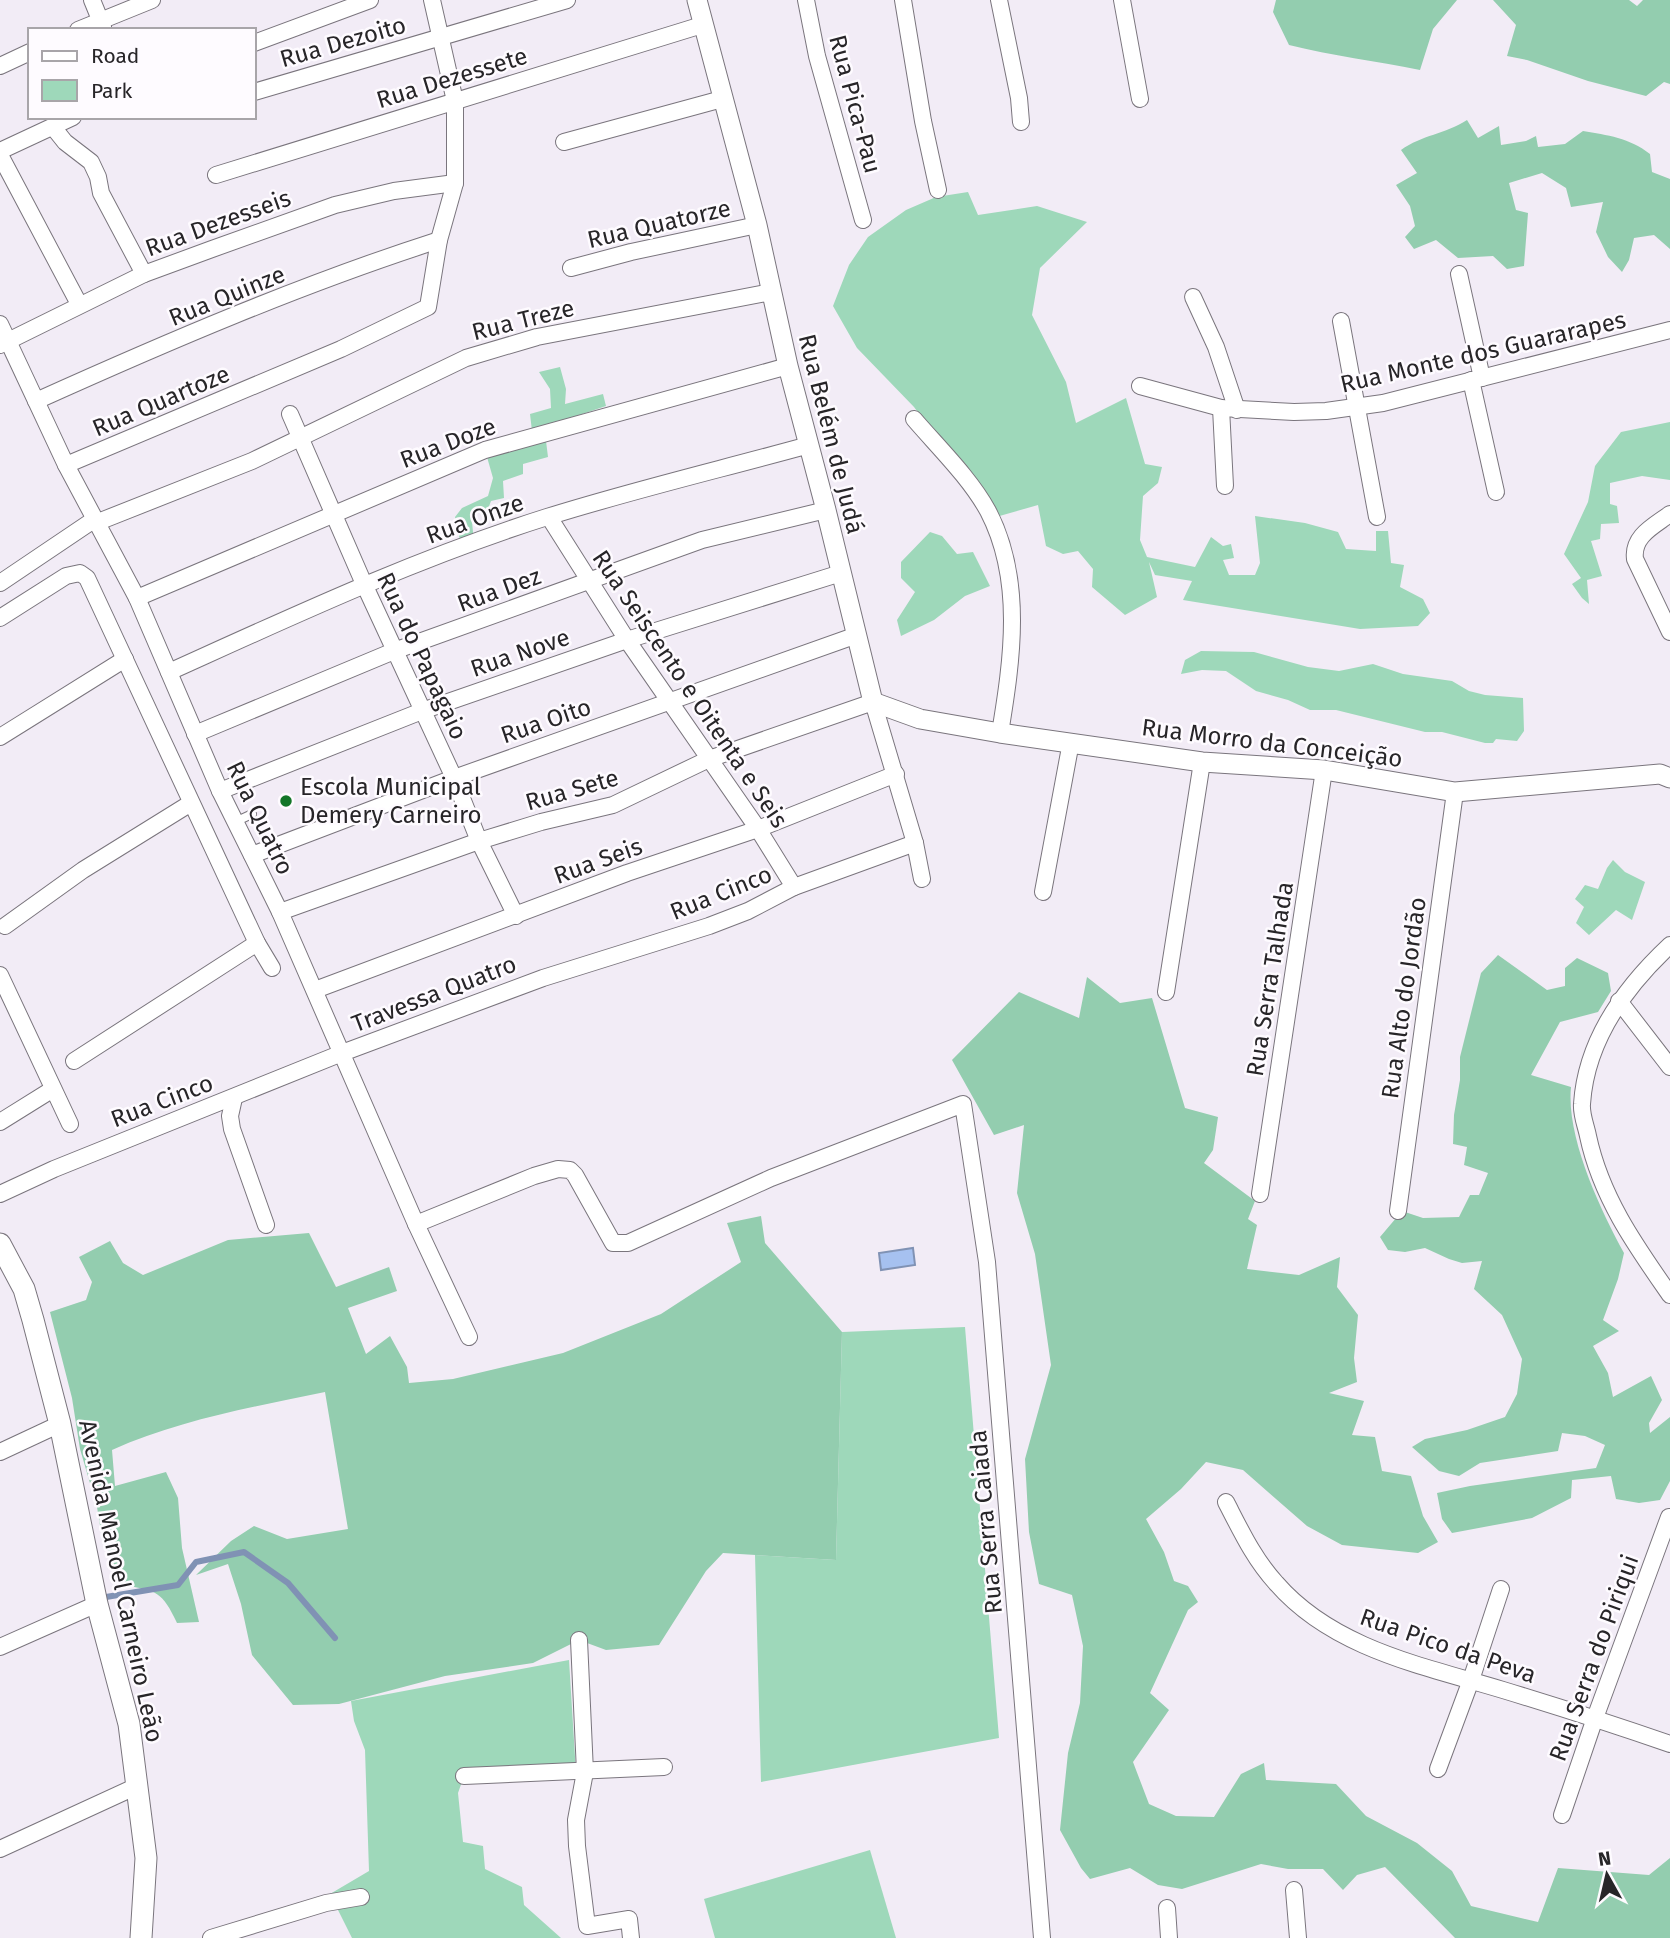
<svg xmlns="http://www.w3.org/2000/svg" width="1670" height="1938" font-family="'Fira Sans',sans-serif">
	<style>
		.green { fill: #9ed8ba }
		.forest { fill: #93cdaf }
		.water { fill: #a6c1f0; stroke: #8092b4; stroke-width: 2 }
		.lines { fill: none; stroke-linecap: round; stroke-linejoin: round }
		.stream { stroke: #8092b4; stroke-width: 6 }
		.service-casing { stroke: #7a757d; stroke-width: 10 }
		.minor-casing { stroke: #7a757d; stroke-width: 18 }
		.tertiary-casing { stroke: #7a757d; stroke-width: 21 }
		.secondary-casing { stroke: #7a757d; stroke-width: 23 }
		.service { stroke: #fff; stroke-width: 8 }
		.minor { stroke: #fff; stroke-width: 16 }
		.tertiary { stroke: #fff; stroke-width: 19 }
		.secondary { stroke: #fff; stroke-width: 21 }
		.poi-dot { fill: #137628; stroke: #fefbff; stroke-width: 2.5 }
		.labels { text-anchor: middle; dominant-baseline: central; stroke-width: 5; stroke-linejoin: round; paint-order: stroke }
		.street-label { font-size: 24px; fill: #272528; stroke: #fefbff }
		.poi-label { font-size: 24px; fill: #272528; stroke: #fefbff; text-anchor: start }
	</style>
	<rect width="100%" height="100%" fill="#f2ecf6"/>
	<g class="green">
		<polygon points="968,192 978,215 1037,206 1087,222 1040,268 1032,315 1066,382 1076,423 1126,398 1145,464 1162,467 1158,483 1143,496 1140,540 1147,557 1195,567 1211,537 1223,546 1231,544 1234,558 1223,560 1229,575 1255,575 1260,563 1255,516 1305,523 1338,532 1346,549 1376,551 1376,531 1388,531 1391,563 1404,565 1400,587 1423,599 1430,613 1418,626 1360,629 1183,600 1192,581 1155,575 1149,562 1157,597 1125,615 1092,587 1093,569 1078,551 1063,554 1046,546 1038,505 996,517 914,407 857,348 833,306 849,265 868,237 906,210 936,197"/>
		<polygon points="560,367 566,389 565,404 603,394 606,406 532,431 530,414 551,408 550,389 539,372"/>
		<polygon points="1670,422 1670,480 1642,476 1610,483 1610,504 1617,506 1619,523 1601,524 1600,539 1591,541 1602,576 1587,580 1589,604 1582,598 1572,584 1581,578 1564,554 1588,502 1595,466 1621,432"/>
		<polygon points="545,433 548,457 523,464 523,474 503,481 504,498 491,501 488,509 471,511 474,543 461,545 455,517 462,508 488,496 493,478 485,450"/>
		<polygon points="930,532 942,536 957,554 973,552 990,586 965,596 934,620 901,636 897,620 915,592 901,578 901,562"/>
		<polygon points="1201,651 1254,652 1308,667 1339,671 1373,664 1403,674 1452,681 1469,691 1485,695 1523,698 1524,731 1517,741 1496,739 1493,743 1485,743 1442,732 1425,732 1336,710 1310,710 1288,700 1256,691 1226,671 1202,670 1181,674 1185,660"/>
		<polygon points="1613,860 1625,872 1645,882 1632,920 1616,910 1589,935 1576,923 1584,907 1575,899 1585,885 1598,889 1607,868"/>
		<polygon points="965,1327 999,1738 761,1782 755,1555 836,1560 842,1332"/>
		<polygon points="569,1660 576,1773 464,1776 458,1793 463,1842 483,1846 485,1869 522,1887 524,1905 561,1938 352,1938 330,1894 369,1871 365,1750 354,1721 351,1701"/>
		<polygon points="870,1850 896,1938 715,1938 704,1899"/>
	</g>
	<g class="forest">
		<path d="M1276,0h181l-24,29 -13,41c-44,-9 -88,-14 -131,-25l-16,-33z"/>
		<polygon points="1493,0 1629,0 1637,6 1643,0 1670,0 1670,84 1664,82 1646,96 1588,81 1527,60 1507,56 1516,25"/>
		<path d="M1467,120l11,18 21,-12 2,19 25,-4 10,-5 2,11 27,-3 18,-13c24,4 47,7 67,23l2,18 18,7v70l-16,-14 -20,3 -5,22 -7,12 -14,-15 -12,-25 7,-30 -32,5 -5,-19 -24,-15 -33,10 7,27 12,3 -4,53 -17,3 -14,-13 -35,2 -22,-18 -22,9 -9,-12 10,-11 -5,-20 -14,-21 21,-12 -16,-23c21,-15 44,-16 66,-30z"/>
		<path d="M1498,955l49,35 18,-4v-18l12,-10 31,15 3,18 -13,21 -38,10 -29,53 40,12c-5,50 29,122 53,166l-6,26 -15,41 16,11 -26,15 15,27 5,24 38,-21 11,24 -13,23 1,10 20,-16v64l-10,19 -21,3 -23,-4 -5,-23 -39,4 -1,18 -39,20 -80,15 -10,-14 -5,-26 33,-7 126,-18 9,-23 -20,-9 -23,-3 -4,18 -78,12 -21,13 -20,-5 -27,-24 13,-8 42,-9 38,-13 12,-23 5,-35 -20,-44 -28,-26 8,-28 -20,2 -13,-4 -24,-11 -20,4 -17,-2 -8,-13 22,-26 21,7 36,-1 11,-22h9l9,-22 -24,-8 3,-18 -14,-3 1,-29 6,-35v-23l21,-84z"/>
		<polygon points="1087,977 1120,1003 1152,998 1185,1108 1218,1117 1213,1150 1204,1163 1255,1201 1248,1219 1257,1225 1247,1269 1299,1275 1340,1257 1337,1287 1358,1315 1354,1358 1357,1382 1329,1393 1364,1401 1352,1435 1375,1437 1382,1471 1411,1476 1423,1516 1438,1542 1418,1553 1342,1545 1307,1526 1243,1470 1206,1462 1181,1489 1146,1519 1164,1552 1174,1581 1188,1586 1198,1602 1188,1610 1150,1693 1169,1710 1133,1762 1149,1804 1176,1816 1214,1817 1241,1774 1264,1763 1266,1780 1336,1784 1366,1816 1417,1843 1452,1871 1471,1906 1538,1922 1558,1868 1649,1875 1670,1858 1670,1938 1455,1938 1385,1867 1357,1875 1343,1890 1323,1869 1288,1869 1261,1864 1182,1889 1158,1885 1130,1868 1090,1879 1081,1868 1060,1830 1068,1753 1080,1703 1083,1646 1072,1595 1039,1584 1029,1532 1025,1459 1051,1365 1035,1254 1017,1193 1024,1125 994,1135 952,1060 1019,992 1079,1018"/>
		<path d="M761,1216l4,27 77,89 -6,228 -113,-7 -17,18 -47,74 -53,5 -27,-10 -46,23 -88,13 -106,28 -46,1 -41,-50 -11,-51 -13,-40 -32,11 35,-34 23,-15 33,13 61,-10 -23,-137c-72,15 -146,28 -213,58l3,36 51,-14 12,26 4,50 17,74 -22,1c-15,-32 -20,-32 -54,-38l-21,-48 -5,-30 -17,-58 -8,-51 -22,-86 36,-12 6,-18 -13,-25 31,-16 13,22 20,12 85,-35 81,-7 27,54 53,-20 8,24 -49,17 18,46 24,-18 17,31 2,16 44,-4 110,-26 98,-39 80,-52 -14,-39z"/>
	</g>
	<polygon class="water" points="913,1248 915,1265 881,1270 879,1253"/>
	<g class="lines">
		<polyline class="stream" points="106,1597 178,1585 196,1562 244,1552 288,1583 335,1638"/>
		<g class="service-casing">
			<polyline id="service" points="237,821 252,814"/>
		</g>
		<g class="minor-casing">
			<g id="minor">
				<polyline points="92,0 103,27"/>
				<polyline points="806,0 817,56 863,220"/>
				<polyline points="903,0 923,121 938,190"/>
				<polyline points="999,0 1019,98 1021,122"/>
				<polyline points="1122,0 1140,99"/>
				<polyline points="78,30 152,0"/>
				<polyline points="254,43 370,0"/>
				<polyline points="0,66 30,52"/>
				<polyline points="254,92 567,0"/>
				<polyline points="53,127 65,142 91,162 98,177 101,193 144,274"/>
				<polyline points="564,142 722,99"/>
				<polyline points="0,151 73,117"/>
				<polyline points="0,155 79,304"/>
				<polyline points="216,175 702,25"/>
				<polyline points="571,268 631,252 757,225"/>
				<polyline points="1459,274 1482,378"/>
				<polyline points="1193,297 1216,347 1237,410"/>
				<polyline points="1341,321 1377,517"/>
				<polyline points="0,324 66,465 137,598 220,791 280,912 416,1224 469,1337"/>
				<polyline points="0,345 144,274 212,249 335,205 394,191 455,183"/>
				<polyline points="1471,380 1496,492"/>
				<polyline points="1140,386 1221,408 1294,412 1326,411 1383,403 1670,330"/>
				<path d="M36,401c131,-59 266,-117 403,-161"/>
				<polyline points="1221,408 1225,486"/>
				<polyline points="290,414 364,584 454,778 479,841 516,916"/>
				<path d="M914,419c24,28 56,59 74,92 36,69 24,149 12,222"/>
				<polyline points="66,465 341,349 428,307 439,240 455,183 455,101 432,0"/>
				<path d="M1670,514c-16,12 -38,22 -35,45l35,73"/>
				<polyline points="549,517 627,640 758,829 794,887"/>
				<polyline points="98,522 252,461 466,358 537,337 771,292"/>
				<polyline points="0,583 95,519"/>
				<polyline points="137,598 485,450 788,366"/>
				<polyline points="0,618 66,576 80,573 87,578 257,943 272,968"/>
				<path d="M169,672c124,-56 248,-114 378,-155 86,-27 175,-48 262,-72"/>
				<polyline points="195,734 394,651 702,540 826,510"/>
				<polyline points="0,737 125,659"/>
				<polyline points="220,791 422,711 627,640 841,573"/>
				<polyline points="252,855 454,778 857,635"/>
				<polyline points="1043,892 1071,742"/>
				<polyline points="280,912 479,841 541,822 613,805 709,759 873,702 915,843 922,879"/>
				<polyline points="5,926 83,870 191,803"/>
				<path d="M1670,945c-45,42 -84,96 -88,159 -1,10 4,22 6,32 13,61 47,109 82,159"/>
				<polyline points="0,975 70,1124"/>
				<polyline points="315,990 627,873 758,829 896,774"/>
				<polyline points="1166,992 1202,762"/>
				<polyline points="1619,1001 1670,1067"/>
				<polyline points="74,1061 257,943"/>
				<polyline points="234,1098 230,1116 232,1129 266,1225"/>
				<polyline points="0,1122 53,1089"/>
				<polyline points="0,1194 54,1169 342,1053 543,978 709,926 748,911 794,887 915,843"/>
				<polyline points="1260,1194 1324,770"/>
				<polyline points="1398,1211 1455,792"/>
				<polyline points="416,1224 534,1176 558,1169 570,1170 575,1175 613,1243 628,1243 771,1178 963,1104 987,1262 1042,1938"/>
				<polyline points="0,1452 60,1424"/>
				<path d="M1226,1502c15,29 28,57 50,81 57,66 148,83 227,107 56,17 112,35 167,54"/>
				<polyline points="579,1640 585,1772 576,1820 577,1846 587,1926 629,1919 631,1938"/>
				<polyline points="0,1647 97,1604"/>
				<polyline points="1438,1769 1471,1680 1501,1589"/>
				<polyline points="464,1776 664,1767"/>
				<polyline points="1562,1815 1595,1718 1669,1517"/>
				<polyline points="0,1849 137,1786"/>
				<polyline points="1294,1890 1298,1938"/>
				<polyline points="1167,1908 1169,1938"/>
				<polyline points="211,1938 326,1903 361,1897"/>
			</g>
		</g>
		<g class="tertiary-casing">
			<polyline id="tertiary" points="697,0 757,225 788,366 826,510 873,702 920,719 1000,733 1202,762 1324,770 1455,792 1660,774 1670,778"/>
		</g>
		<g class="secondary-casing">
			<polyline id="secondary" points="0,1244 24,1289 33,1320 60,1424 97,1604 129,1724 146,1858 141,1938"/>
		</g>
		<use href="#service" class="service"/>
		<use href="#minor" class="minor"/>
		<use href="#tertiary" class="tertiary"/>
		<use href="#secondary" class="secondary"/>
	</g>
	<circle class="poi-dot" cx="286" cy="801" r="7"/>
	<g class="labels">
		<g class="street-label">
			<text transform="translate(343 42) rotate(-16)">Rua Dezoito</text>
			<text transform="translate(452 78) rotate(-17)">Rua Dezessete</text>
			<text transform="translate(855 104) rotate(75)">Rua Pica-Pau</text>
			<text transform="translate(218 223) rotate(-20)">Rua Dezesseis</text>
			<text transform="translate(659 224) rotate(-13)">Rua Quatorze</text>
			<text transform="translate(227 296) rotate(-22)">Rua Quinze</text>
			<text transform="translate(523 320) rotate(-14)">Rua Treze</text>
			<text transform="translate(1483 352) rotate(-13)">Rua Monte dos Guararapes</text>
			<text transform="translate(161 401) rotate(-23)">Rua Quartoze</text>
			<text transform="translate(831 434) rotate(76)">Rua Belém de Judá</text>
			<text transform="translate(448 443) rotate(-21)">Rua Doze</text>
			<text transform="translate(475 519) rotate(-20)">Rua Onze</text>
			<text transform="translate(499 590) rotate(-20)">Rua Dez</text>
			<text transform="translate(520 653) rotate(-19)">Rua Nove</text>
			<text transform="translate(422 656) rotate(65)">Rua do Papagaio</text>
			<text transform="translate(690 689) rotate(56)">Rua Seiscento e Oitenta e Seis</text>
			<text transform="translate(546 721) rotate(-19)">Rua Oito</text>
			<text transform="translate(1272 743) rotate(7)">Rua Morro da Conceição</text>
			<text transform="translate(572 790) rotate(-16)">Rua Sete</text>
			<text transform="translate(260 818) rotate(64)">Rua Quatro</text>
			<text transform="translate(598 861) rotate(-20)">Rua Seis</text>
			<text transform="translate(721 893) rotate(-22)">Rua Cinco</text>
			<text transform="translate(1270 979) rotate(-81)">Rua Serra Talhada</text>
			<text transform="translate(434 994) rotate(-21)">Travessa Quatro</text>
			<text transform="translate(1404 998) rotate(-82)">Rua Alto do Jordão</text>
			<text transform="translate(162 1101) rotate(-21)">Rua Cinco</text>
			<text transform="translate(986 1522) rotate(-95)">Rua Serra Caiada</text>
			<text transform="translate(121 1581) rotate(78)">Avenida Manoel Carneiro Leão</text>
			<text transform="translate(1448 1646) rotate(19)">Rua Pico da Peva</text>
			<text transform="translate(1594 1658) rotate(-70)">Rua Serra do Piriqui</text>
		</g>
		<g class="poi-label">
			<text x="300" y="787">Escola Municipal<tspan x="300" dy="28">Demery Carneiro</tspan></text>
		</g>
	</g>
	<rect x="28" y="28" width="228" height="91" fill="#fefbff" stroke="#a8a5a9" stroke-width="2"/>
	<rect x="42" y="51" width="35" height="10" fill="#ffffff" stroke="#a8a5a9" stroke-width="2"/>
	<text x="91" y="63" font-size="21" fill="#272528">Road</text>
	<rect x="42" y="80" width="35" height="21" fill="#9ed8ba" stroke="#a8a5a9" stroke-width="2"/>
	<text x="91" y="98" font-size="21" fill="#272528">Park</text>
	<g transform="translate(1607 1875) rotate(352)" stroke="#fefbff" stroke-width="5" paint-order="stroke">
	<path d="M0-5L12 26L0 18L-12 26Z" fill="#272528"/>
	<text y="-10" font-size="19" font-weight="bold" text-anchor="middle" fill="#272528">N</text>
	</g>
</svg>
